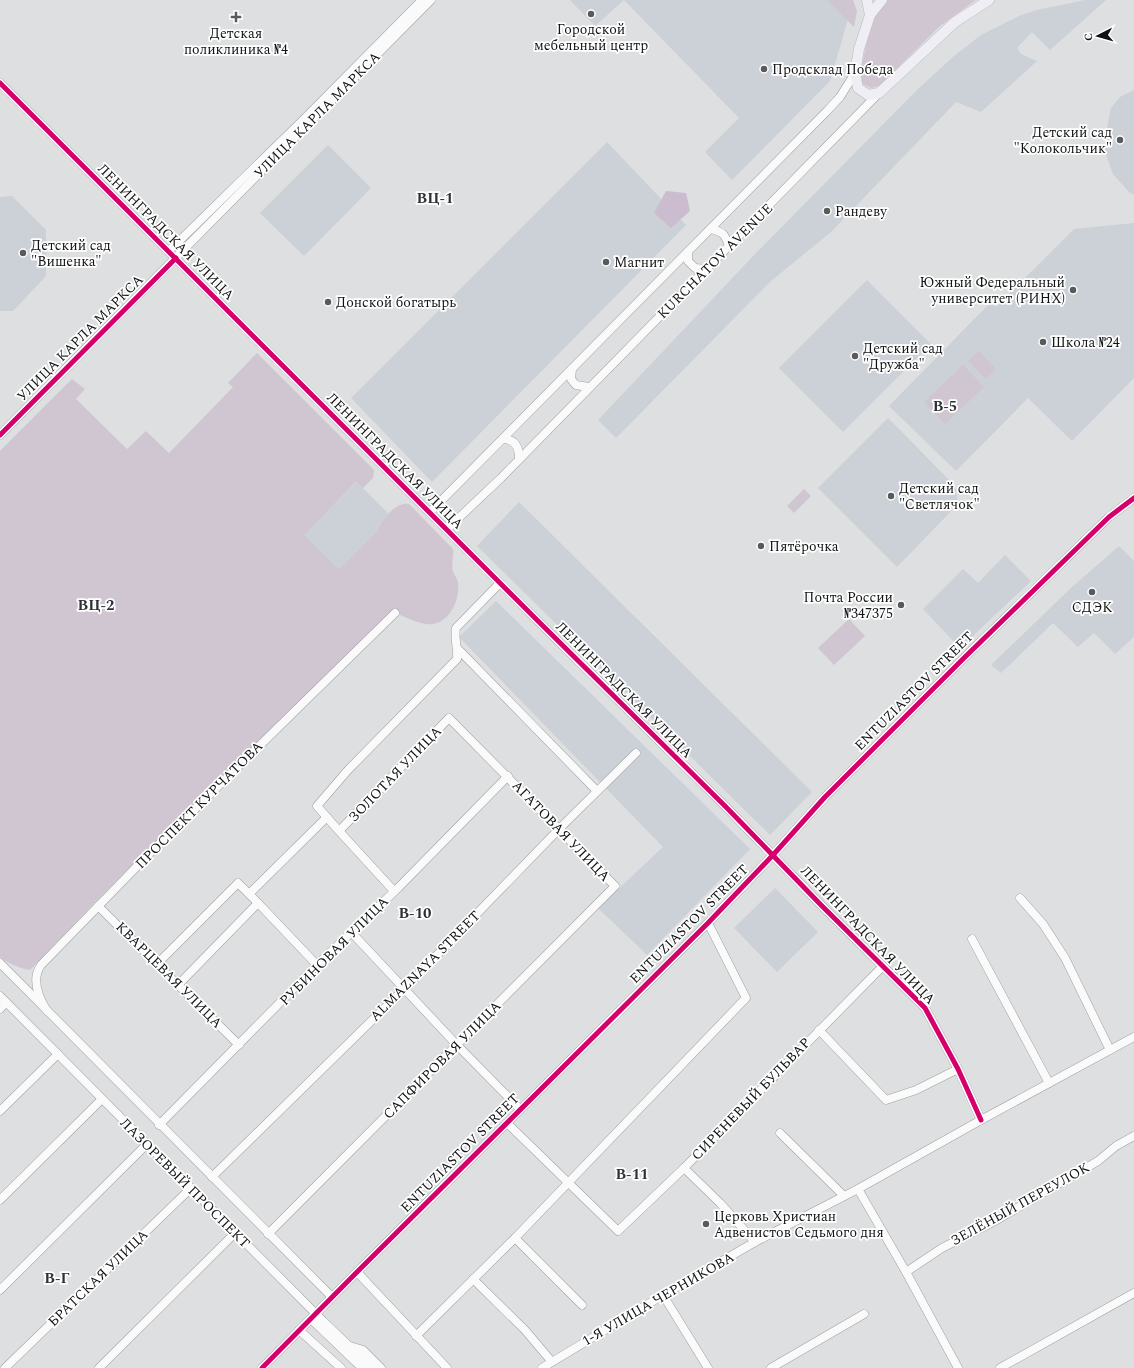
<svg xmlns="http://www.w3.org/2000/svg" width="1134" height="1368" font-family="Spectral,serif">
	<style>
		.built { fill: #ccd0d7 }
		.green { fill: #d0c6d2 }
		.forest { fill: #ccbccf }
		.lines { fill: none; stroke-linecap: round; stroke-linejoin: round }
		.minor-casing { stroke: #9fa0a2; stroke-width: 9 }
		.major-casing { stroke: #babbbc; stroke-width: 11 }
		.minor { stroke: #fafafa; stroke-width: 8 }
		.major { stroke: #efeef4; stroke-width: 10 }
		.cycleway-casing { stroke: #fff; stroke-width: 8 }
		.cycleway { stroke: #d6006c; stroke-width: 5 }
		.poi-dot { fill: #585a5b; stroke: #fff; stroke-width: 1.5 }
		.labels { text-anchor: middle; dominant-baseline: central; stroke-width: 3.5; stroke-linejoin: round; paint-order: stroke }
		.poi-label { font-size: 14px; fill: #111213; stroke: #fff; text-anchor: start }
		.street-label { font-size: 14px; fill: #111213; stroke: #fff }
		.neighbourhood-label { font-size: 15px; font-weight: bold; fill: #2e3034; stroke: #fff }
	</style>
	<rect width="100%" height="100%" fill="#dddfe1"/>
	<g class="built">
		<polygon points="570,0 624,0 595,26"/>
		<polygon points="624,0 833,0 849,16 830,81 732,180 705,152 739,118"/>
		<polygon points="1085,0 1106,0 1050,50 1032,32 1017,48 1021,54 1037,61 981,112 956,102 831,232 771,281 616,438 598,420 757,252 918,89 954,56 981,35 1019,16 1037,10"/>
		<polygon points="1134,90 1134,195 1129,192 1113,174 1105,152 1107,128 1111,108 1120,97"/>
		<polygon points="607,142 686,225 432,482 351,398"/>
		<polygon points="328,145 371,188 304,256 260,213"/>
		<polygon points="12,196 46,230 46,276 13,311 0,311 0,197"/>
		<polygon points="1134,223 1134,378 1072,441 1028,398 956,471 889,406 991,302 996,307 1074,229"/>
		<polygon points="867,280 931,344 843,432 779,368"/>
		<polygon points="888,418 955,486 958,504 897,567 818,488"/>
		<polygon points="357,482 389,514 378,526 379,529 339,569 303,535"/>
		<polygon points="519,502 812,792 770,835 477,546"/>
		<polygon points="1119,546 1134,561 1134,637 1115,654 1094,633 1078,647 1053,623 1001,673 991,665 1072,587"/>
		<polygon points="1005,555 1031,581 960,648 923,609 963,569 978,583"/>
		<polygon points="496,601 750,849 647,955 598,908 663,847 459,637"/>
		<polygon points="775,888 818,932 777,972 734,928"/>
	</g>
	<g class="green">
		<polygon points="827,0 853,0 857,11 854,27"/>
		<path d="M887,0h89l-36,26 -61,60 -8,2 -8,-4c-6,-11 8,-59 14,-71 2,-5 6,-9 10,-13z"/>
		<polygon points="979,351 996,369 986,379 968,361"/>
		<path d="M257,353l117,117 -1,8 -10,10 -7,-6 -52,53 35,34 40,-40 -1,-2c7,-9 18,-26 31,-23l44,45c1,7 -2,16 0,22 1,4 4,7 5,11 2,17 -7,39 -25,42 -11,2 -27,-7 -38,-11l-234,225 -20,18 -46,46 -62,65 -3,3c-9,-1 -25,-8 -30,-13v-506l72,-72 13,10 -9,10 51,50 19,-18 23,22 64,-66 -5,-4z"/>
		<polygon points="963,365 984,387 945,424 924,402"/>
		<polygon points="804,489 811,496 794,513 787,506"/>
		<polygon points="849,619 865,636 834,665 818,648"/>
	</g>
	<polygon class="forest" points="666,191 686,193 690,211 671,228 654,213"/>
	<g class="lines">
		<g class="minor-casing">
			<g id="minor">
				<polyline points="0,83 537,620 726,807 821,905 925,1008 958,1069 981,1120"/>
				<path d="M711,229c12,3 14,5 18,17"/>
				<polyline points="169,251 303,120 422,0"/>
				<polyline points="688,252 688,261 695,268 707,269"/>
				<polyline points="572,369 571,379 576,385 589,387"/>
				<polyline points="0,435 431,0"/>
				<path d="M503,439c12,0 16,8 16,19"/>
				<polyline points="430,512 827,111 840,97 855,73"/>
				<polyline points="447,529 501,478 879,93"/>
				<polyline points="458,649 597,791"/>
				<polyline points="339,831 394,891"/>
				<polyline points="249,894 327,817"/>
				<polyline points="1020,898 1043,924 1065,958 1110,1050"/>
				<polyline points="98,906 239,1045"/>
				<polyline points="352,933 456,1044 520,1109"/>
				<polyline points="972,939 1049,1083"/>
				<polyline points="0,963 332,1297"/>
				<polyline points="157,964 238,883 258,903"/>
				<polyline points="178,985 258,903 317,965"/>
				<polyline points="0,996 323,1321 372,1368"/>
				<polyline points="0,1009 6,1002"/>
				<path d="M47,1011c-8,-13 -16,-32 -6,-46l109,-112 245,-240"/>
				<polyline points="819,1030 886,1100 916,1090 958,1069"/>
				<polyline points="0,1111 58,1054"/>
				<polyline points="507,1123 618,1231 684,1168 883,966"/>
				<polyline points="159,1125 317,965 398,888 508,776"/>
				<polyline points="780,1133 844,1196"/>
				<polyline points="684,1168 720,1203 755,1242"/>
				<polyline points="212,1177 405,988 559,829 636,753"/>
				<polyline points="858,1189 906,1272 958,1368"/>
				<polyline points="0,1200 102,1099"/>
				<path d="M268,1234l347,-348 -166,-168 -110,113 -22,-25 31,-36 109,-111c1,-11 -3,-20 -1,-31l44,-45"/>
				<polyline points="515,1238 582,1305"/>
				<polyline points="357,1272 447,1368"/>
				<polyline points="906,1272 942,1248 993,1222 1098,1161 1116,1146 1134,1136"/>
				<polyline points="473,1279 525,1330 552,1362"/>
				<polyline points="0,1290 147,1144"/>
				<polyline points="663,1295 708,1368"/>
				<polyline points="311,1319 362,1368"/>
				<polyline points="299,1330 341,1368"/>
				<polyline points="416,1336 515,1238 746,998 708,923"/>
				<polyline points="350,1346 363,1350 381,1368"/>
				<polyline points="5,1368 191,1188"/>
				<polyline points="99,1368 235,1233"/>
				<polyline points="262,1368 357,1272 708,923 773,855 825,797 965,657 1109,517 1134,498"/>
				<polyline points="542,1368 663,1295 755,1242 858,1189 981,1120 1134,1037"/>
				<polyline points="771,1368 864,1314"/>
				<polyline points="1000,1368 1134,1293"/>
			</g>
		</g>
		<g class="major-casing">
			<g id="major">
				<polyline points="867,0 870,15"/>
				<polyline points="882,0 870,15 859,49 855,73 858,88 868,95 879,93 955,22 989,0"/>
			</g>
		</g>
		<use href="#minor" class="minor"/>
		<use href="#major" class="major"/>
		<g class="cycleway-casing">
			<g id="cycleway">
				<polyline points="0,83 537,620 726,807 821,905 925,1008 958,1069 981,1120"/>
				<polyline points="0,435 176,258"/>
				<polyline points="262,1368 357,1272 708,923 773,855 825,797 965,657 1109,517 1134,498"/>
			</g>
		</g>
		<use href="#cycleway" class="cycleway"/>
	</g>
	<g class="poi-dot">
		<circle cx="591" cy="14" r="4"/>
		<path d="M234 11h4v4h4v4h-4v4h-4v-4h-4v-4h4z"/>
		<circle cx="764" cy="69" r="4"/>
		<circle cx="1120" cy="140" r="4"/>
		<circle cx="827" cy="211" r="4"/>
		<circle cx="23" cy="253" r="4"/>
		<circle cx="606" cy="262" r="4"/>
		<circle cx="1073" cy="290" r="4"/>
		<circle cx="328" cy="302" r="4"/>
		<circle cx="1043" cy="342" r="4"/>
		<circle cx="855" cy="356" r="4"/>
		<circle cx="891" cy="496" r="4"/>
		<circle cx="761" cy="546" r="4"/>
		<circle cx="1092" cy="592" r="4"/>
		<circle cx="901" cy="605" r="4"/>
		<circle cx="706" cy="1224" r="4"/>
	</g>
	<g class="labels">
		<g class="poi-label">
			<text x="591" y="29" text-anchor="middle">Городской<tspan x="591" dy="16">мебельный центр</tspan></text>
			<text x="236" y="33" text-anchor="middle">Детская<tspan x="236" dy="16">поликлиника №4</tspan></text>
			<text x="772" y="69">Продсклад Победа</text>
			<text x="1112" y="132" text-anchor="end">Детский сад<tspan x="1112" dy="16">"Колокольчик"</tspan></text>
			<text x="835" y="211">Рандеву</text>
			<text x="31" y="245">Детский сад<tspan x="31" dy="16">"Вишенка"</tspan></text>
			<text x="614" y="262">Магнит</text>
			<text x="1065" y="282" text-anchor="end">Южный Федеральный<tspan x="1065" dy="16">университет (РИНХ)</tspan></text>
			<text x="336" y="302">Донской богатырь</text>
			<text x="1051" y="342">Школа №24</text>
			<text x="863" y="348">Детский сад<tspan x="863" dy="16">"Дружба"</tspan></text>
			<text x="899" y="488">Детский сад<tspan x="899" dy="16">"Светлячок"</tspan></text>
			<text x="769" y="546">Пятёрочка</text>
			<text x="893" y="597" text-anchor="end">Почта России<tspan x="893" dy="16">№347375</tspan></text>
			<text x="1092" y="607" text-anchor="middle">СДЭК</text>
			<text x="714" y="1216">Церковь Христиан<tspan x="714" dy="16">Адвенистов Седьмого дня</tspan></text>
		</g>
		<g class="street-label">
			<text transform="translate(317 115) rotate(-45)">УЛИЦА КАРЛА МАРКСА</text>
			<text transform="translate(166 232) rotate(45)">ЛЕНИНГРАДСКАЯ УЛИЦА</text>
			<text transform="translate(715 261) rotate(-45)">KURCHATOV AVENUE</text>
			<text transform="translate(80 338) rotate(-45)">УЛИЦА КАРЛА МАРКСА</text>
			<text transform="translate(395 461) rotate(45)">ЛЕНИНГРАДСКАЯ УЛИЦА</text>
			<text transform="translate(624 690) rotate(45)">ЛЕНИНГРАДСКАЯ УЛИЦА</text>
			<text transform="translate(914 691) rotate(-45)">ENTUZIASTOV STREET</text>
			<text transform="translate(395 774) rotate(-46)">ЗОЛОТАЯ УЛИЦА</text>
			<text transform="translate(199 805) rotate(-45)">ПРОСПЕКТ КУРЧАТОВА</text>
			<text transform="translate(561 831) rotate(46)">АГАТОВАЯ УЛИЦА</text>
			<text transform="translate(689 924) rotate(-45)">ENTUZIASTOV STREET</text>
			<text transform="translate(868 935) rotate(46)">ЛЕНИНГРАДСКАЯ УЛИЦА</text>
			<text transform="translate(334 951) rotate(-45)">РУБИНОВАЯ УЛИЦА</text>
			<text transform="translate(425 966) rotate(-45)">ALMAZNAYA STREET</text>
			<text transform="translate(169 975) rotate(45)">КВАРЦЕВАЯ УЛИЦА</text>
			<text transform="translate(442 1060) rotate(-45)">САПФИРОВАЯ УЛИЦА</text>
			<text transform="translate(751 1099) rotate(-46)">СИРЕНЕВЫЙ БУЛЬВАР</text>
			<text transform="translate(460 1153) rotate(-45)">ENTUZIASTOV STREET</text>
			<text transform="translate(185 1183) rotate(45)">ЛАЗОРЕВЫЙ ПРОСПЕКТ</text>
			<text transform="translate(1020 1204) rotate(-29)">ЗЕЛЁНЫЙ ПЕРЕУЛОК</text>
			<text transform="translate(98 1278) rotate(-44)">БРАТСКАЯ УЛИЦА</text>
			<text transform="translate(658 1299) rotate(-30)">1-Я УЛИЦА ЧЕРНИКОВА</text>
		</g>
		<g class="neighbourhood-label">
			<text x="435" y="198">ВЦ-1</text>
			<text x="945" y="406">В-5</text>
			<text x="96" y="605">ВЦ-2</text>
			<text x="415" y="913">В-10</text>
			<text x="632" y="1174">В-11</text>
			<text x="57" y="1278">В-Г</text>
		</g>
	</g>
	<g transform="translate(1098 36) rotate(264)" stroke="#ffffff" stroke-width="3" paint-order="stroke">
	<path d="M0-3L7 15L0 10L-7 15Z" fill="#111213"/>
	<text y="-6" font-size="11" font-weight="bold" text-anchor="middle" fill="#111213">С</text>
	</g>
</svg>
